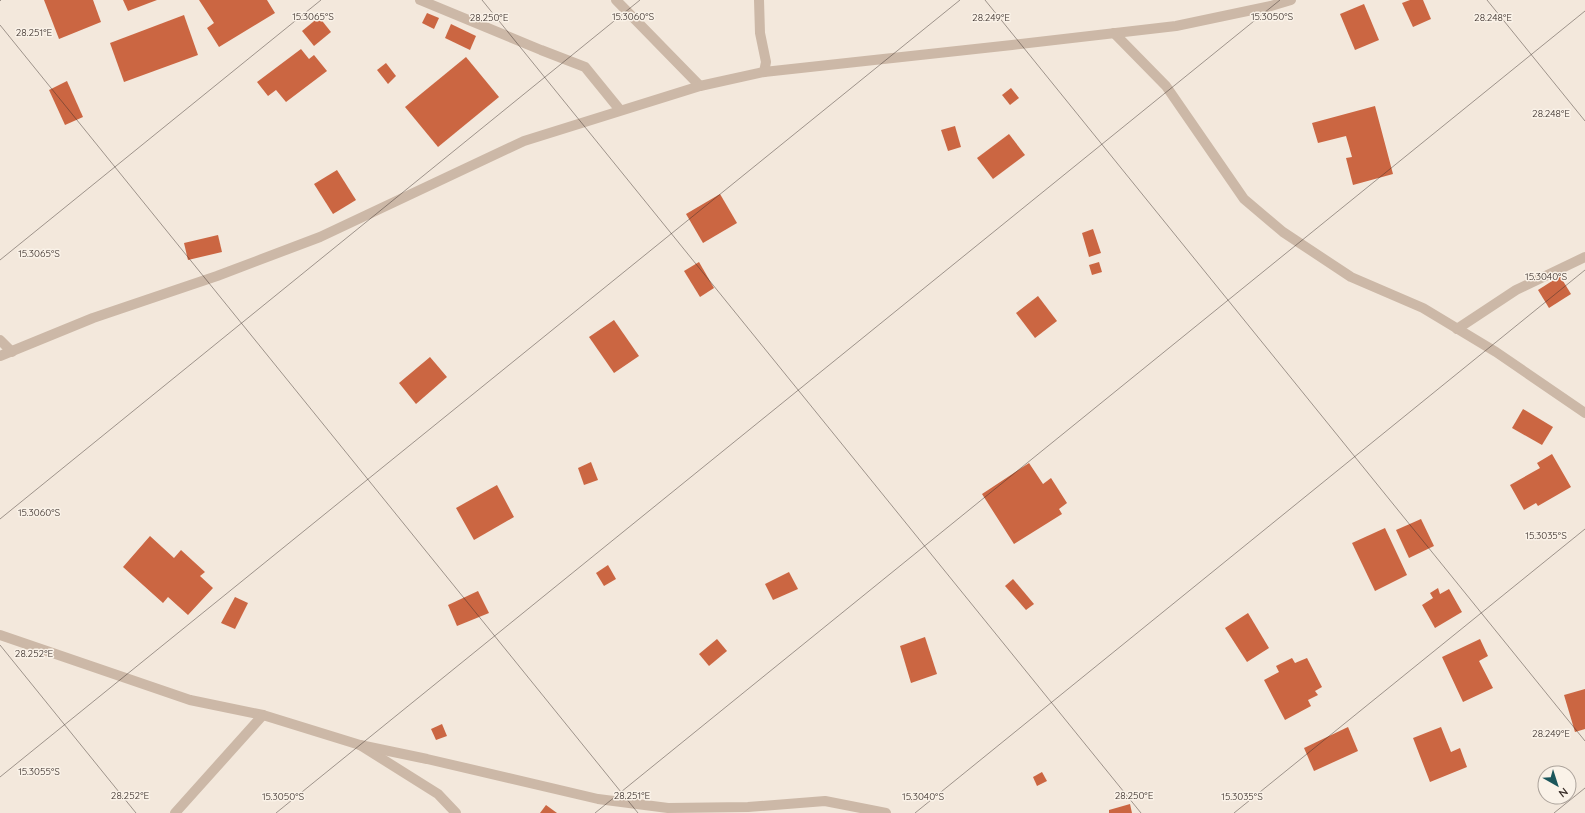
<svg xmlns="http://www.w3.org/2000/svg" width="1585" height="813" font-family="Quicksand,sans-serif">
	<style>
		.building { fill: #cb6642 }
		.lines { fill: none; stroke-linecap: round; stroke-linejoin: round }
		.service { stroke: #ccb8a7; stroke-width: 10 }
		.minor { stroke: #ccb8a7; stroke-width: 10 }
		.ticks { fill: none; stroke: #382d28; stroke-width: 1; stroke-opacity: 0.45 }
		.ticks-label { font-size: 10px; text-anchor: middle; fill: #382d28; stroke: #faf2e8; stroke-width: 3; stroke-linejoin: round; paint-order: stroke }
	</style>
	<rect width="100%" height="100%" fill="#f3e8dc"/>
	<g class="building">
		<polygon points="44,0 93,0 101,22 59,39"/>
		<polygon points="123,0 157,0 128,11"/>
		<polygon points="199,0 267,0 275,13 219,47 207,28 214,23"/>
		<polygon points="1410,0 1423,0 1431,19 1413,27 1402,3"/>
		<polygon points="1364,4 1379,40 1355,50 1340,14"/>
		<polygon points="427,13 439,18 434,29 422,23"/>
		<polygon points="184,15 198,55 124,82 110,43"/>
		<polygon points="319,17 331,32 314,46 302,31"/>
		<polygon points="451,24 476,36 470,50 445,38"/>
		<polygon points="301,49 309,59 314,55 327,71 286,102 276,90 268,96 257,82"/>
		<polygon points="466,57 499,97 438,147 405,107"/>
		<polygon points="386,63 396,76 388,84 377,70"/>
		<polygon points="67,81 83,117 65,125 49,90"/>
		<polygon points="1011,88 1019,98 1010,105 1002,95"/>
		<polygon points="1375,106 1393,174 1353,185 1346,158 1352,157 1346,136 1318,143 1312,123"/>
		<polygon points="955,126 961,147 948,151 941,130"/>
		<polygon points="1009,134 1025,155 993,179 977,158"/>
		<polygon points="337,170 356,200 333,214 314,184"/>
		<polygon points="720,194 737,223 703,243 686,214"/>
		<polygon points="1093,229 1101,253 1089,257 1082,233"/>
		<polygon points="218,235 222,252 188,260 184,243"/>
		<polygon points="699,262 714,288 700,297 684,271"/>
		<polygon points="1099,262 1102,272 1092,275 1089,265"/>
		<polygon points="1560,276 1571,294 1549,308 1538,290"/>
		<polygon points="1038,296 1057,321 1035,338 1016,313"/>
		<polygon points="614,320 639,356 614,373 589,337"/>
		<polygon points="430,357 447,377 416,404 399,383"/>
		<polygon points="1523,409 1553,427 1542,445 1512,428"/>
		<polygon points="1552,454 1571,487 1538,506 1536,503 1524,510 1510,485 1540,468 1537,463"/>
		<polygon points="591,462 598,480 584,485 578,468"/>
		<polygon points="1029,463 1043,484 1051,478 1067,503 1059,509 1062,514 1014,544 982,494"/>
		<polygon points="497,485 514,517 474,540 456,508"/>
		<polygon points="1421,519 1434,546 1409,558 1396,530"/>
		<polygon points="1385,528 1407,575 1375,591 1352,543"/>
		<polygon points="150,536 174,558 181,550 205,572 200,576 213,588 188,615 168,597 163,603 123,567"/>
		<polygon points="608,565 616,579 604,586 596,573"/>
		<polygon points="789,572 798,589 773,600 765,584"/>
		<polygon points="1013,579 1034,604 1026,610 1005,586"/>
		<polygon points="1438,588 1440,594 1449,589 1462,612 1435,628 1422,605 1433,598 1430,593"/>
		<polygon points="478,591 489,613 457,626 448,605"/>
		<polygon points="235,597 248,603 235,629 221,623"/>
		<polygon points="1248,613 1269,648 1247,662 1225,628"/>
		<polygon points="925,637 937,674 911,683 900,646"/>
		<polygon points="717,639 727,651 709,666 699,654"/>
		<polygon points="1480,639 1488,656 1479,661 1493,688 1463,702 1442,657"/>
		<polygon points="1292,658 1295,663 1307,658 1322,687 1315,691 1318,695 1308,700 1311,706 1285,720 1264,680 1279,672 1276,666"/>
		<polygon points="1585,689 1585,729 1575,732 1564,695"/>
		<polygon points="442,724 447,736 436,740 431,729"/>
		<polygon points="1348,727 1358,751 1314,771 1304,748"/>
		<polygon points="1441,727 1451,752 1460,748 1467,767 1430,782 1413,738"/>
		<polygon points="1042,772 1047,781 1037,786 1033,777"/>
		<polygon points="1130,804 1132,813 1109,813 1109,810"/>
		<polygon points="546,805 557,813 540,813"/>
	</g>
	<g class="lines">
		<g class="service">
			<polyline points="616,0 700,86"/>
			<polyline points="0,340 12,352"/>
		</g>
		<g class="minor">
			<polyline points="420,0 541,50 585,67 620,110"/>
			<polyline points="759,0 760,33 766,62 764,72"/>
			<polyline points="1114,33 1166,86 1244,199 1283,232 1351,277 1423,308 1496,352 1585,413"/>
			<polyline points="1457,329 1516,290 1585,257"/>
			<polyline points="0,356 93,318 217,276 320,237 524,141 700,86 764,72 1012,45 1176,26 1271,6 1291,0"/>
			<polyline points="0,635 190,700 263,715 360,745 438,794 456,813"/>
			<polyline points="360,745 427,759 598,799 668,808 748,807 825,801 886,813"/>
			<polyline points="175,813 263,715"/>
		</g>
	</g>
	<path class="ticks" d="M482,0l659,813M985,0l600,741M1487,0l98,121M0,1l1,-1M0,25l638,788M0,260l321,-260M0,519l640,-519M0,645l136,168M0,777l960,-777M276,813l1004,-813M595,813l990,-802M915,813l670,-543M1234,813l351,-284M1554,813l31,-25"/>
	<g class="ticks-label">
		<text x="313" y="20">15.3065°S</text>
		<text x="633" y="20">15.3060°S</text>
		<text x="1272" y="20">15.3050°S</text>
		<text x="1493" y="21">28.248°E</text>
		<text x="489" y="21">28.250°E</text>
		<text x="991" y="21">28.249°E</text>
		<text x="34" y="36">28.251°E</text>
		<text x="1551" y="117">28.248°E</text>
		<text x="39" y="257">15.3065°S</text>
		<text x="1546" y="280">15.3040°S</text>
		<text x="39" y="516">15.3060°S</text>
		<text x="1546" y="539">15.3035°S</text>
		<text x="34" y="657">28.252°E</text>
		<text x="1551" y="737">28.249°E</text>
		<text x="39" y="775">15.3055°S</text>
		<text x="130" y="799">28.252°E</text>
		<text x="632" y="799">28.251°E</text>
		<text x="1134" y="799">28.250°E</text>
		<text x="283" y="800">15.3050°S</text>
		<text x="923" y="800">15.3040°S</text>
		<text x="1242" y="800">15.3035°S</text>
	</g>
	<g transform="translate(1557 785) rotate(141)"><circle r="19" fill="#faf2e8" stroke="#aca39b"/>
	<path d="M0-3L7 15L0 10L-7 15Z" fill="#1b565b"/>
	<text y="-6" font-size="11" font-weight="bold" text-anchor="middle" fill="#382d28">N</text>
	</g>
</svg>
